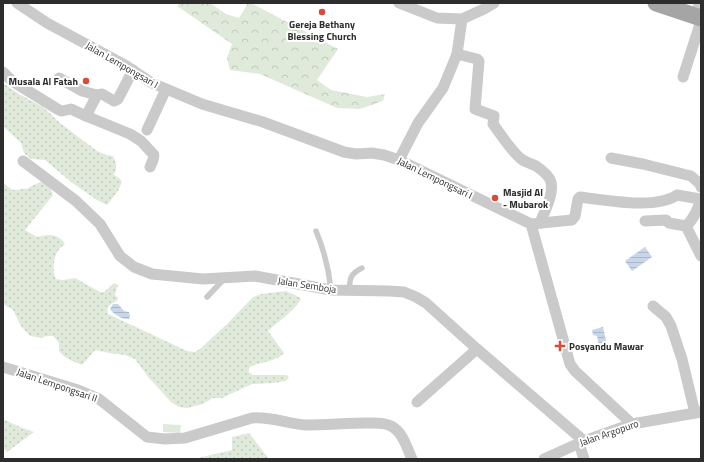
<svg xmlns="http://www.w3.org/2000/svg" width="704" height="462" font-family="'Titillium Web',sans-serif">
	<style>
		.grass { fill: url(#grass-dots) }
		.forest { fill: url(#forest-crowns) }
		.park { fill: #e0eadb }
		.water { fill: url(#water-rules) }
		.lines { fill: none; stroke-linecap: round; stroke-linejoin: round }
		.service { stroke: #cacaca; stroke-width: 5.5 }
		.minor { stroke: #cacaca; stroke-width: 11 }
		.primary { stroke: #a5a5a5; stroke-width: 17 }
		.poi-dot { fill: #da4a39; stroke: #fff; stroke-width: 1.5 }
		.labels { text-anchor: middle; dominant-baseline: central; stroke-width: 4; stroke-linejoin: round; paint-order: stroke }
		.poi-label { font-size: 10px; font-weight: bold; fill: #2d2d2d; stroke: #fff; text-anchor: start }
		.street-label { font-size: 10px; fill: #2d2d2d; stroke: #fff }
	</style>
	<defs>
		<pattern id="grass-dots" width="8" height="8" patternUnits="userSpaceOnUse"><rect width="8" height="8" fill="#e0eadb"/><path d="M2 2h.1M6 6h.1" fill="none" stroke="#c0c9bc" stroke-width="1.8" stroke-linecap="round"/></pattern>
		<pattern id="forest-crowns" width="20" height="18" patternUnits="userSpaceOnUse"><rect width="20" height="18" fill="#e0eadb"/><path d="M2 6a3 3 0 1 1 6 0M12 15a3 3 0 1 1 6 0" fill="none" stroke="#c0c9bc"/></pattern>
		<pattern id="water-rules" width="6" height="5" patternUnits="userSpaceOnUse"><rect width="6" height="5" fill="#c8d6e9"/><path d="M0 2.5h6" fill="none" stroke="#acb8c8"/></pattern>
	</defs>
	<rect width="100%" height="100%" fill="#fff"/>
	<g class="grass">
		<path d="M3,83l16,11 24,13 17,16 37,28 10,4 6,1c4,8 4,11 1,19l5,3 3,4 -4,9 -11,14 -10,-5 -26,-18 -26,-22 -14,-1 -7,-6 -3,-10 -18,-17z"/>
		<path d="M3,182c3,3 8,8 12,8 5,0 6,-2 11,-1l14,-7c8,1 11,5 13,13l-28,35 12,7c11,-3 21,-4 28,7 -2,2 -6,4 -7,7 -5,7 -6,21 -2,28l7,1 12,-2 25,14h4l10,-9 4,2 -3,10 3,3v2c-6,4 -12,5 -10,14l79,37 8,1 6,-4 26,-24 26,-27 8,-3 25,-3 15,7c-2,10 -25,25 -33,33l16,22c-9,10 -25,8 -35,15v4l4,3h33l2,1 1,2 -4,3 -11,2 -22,1 -30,14h-9l-10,6 -16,4 -8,-1 -8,-5 -22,-24 -14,-19 -10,-4 -16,-2 -14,-3 -13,15c-9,-4 -17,-6 -23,-14v-8l-6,-7h-7l-5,2 -11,-2 -9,-10 -8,-16 -10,-6z"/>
		<polygon points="3,419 20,427 34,432 7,452 3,448"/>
		<polygon points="249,433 269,459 194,459 232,450 232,437"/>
	</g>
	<polygon class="forest" points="180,3 210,3 226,14 239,18 248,3 251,3 338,49 317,80 331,90 367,97 385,94 383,101 360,109 337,108 260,74 230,70 227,58 232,44 177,6"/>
	<polygon class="park" points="163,424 181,425 180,433 163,432"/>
	<g class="water">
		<polygon points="645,247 652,257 632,271 625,261"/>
		<path d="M113,304h5l6,7 5,1 1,4 -1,3c-6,1 -16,-5 -19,-10z"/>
		<polygon points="603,327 607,345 599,346 597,336 593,335 592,330"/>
	</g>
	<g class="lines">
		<g class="service">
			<path d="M316,231c8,19 13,39 15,59"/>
			<path d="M349,291c1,-13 1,-17 13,-23"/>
			<polyline points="207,297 224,279"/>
		</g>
		<g class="minor">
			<polyline points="17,3 47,23 125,65 152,83 202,104 263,122 344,152 356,154 372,153 384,155 399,160 531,224 570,364 575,371 632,424"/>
			<polyline points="399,3 437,18 462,19 484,9 494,3"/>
			<polyline points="694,16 700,3"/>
			<path d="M457,54l20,5 2,2 -4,48 19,7 -1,8c9,12 16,24 27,34 4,4 11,5 16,8 6,4 13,9 15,16 3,13 -7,30 -11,41"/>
			<polyline points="3,72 12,81 59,110 62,111 71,109 86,116 97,95 102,94 114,101 118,99 133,70"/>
			<polyline points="683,77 701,21"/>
			<polyline points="59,78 82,91 97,95"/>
			<polyline points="86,116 130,134 141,141 154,155 153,160 150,167"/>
			<polyline points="147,130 166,89"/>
			<polyline points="611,158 643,164 691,176 700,184 701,187"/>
			<polyline points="399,160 418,123 443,88 457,54 462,19"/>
			<polyline points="23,161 76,201 100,224 120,256 134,267 152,274 203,279 255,276 331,290 389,291 404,292 416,297 426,303 477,349 584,441"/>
			<polyline points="645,221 666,220 669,223 686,226"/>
			<path d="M531,224l41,-4 3,-4 3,-17 2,-2c26,3 75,13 97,-2l23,4c-1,9 -7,21 -14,27l15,30"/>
			<polyline points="653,306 666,317 671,326 682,359 695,413"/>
			<path d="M3,367l75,23 21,9 48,38 18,2 20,-1 67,-20c18,-2 36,6 54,7 20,0 41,-2 61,-2 8,0 17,-1 24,3 12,6 16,22 21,33"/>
			<polyline points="417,402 477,349"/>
			<polyline points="579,443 584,459"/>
			<polyline points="544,459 584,441 632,424 701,412"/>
		</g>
		<polyline class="primary" points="656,3 701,18"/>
	</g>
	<g class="poi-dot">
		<circle cx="322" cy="12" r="4"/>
		<circle cx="86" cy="81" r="4"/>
		<circle cx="495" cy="198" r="4"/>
		<path d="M558 340h4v4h4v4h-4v4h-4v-4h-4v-4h4z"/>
	</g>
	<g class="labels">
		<g class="poi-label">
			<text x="322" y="24" text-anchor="middle">Gereja Bethany<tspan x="322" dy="12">Blessing Church</tspan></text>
			<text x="78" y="81" text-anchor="end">Musala Al Fatah</text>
			<text x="503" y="192">Masjid Al<tspan x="503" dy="12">- Mubarok</tspan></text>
			<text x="569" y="346">Posyandu Mawar</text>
		</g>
		<g class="street-label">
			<text transform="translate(122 65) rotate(30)">Jalan Lempongsari I</text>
			<text transform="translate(435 178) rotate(26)">Jalan Lempongsari I</text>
			<text transform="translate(307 285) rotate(9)">Jalan Semboja</text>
			<text transform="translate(57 385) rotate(19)">Jalan Lempongsari II</text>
			<text transform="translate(609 433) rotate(-19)">Jalan Argopuro</text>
		</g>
	</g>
	<rect width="704" height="462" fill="none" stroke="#2d2d2d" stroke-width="8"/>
</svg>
